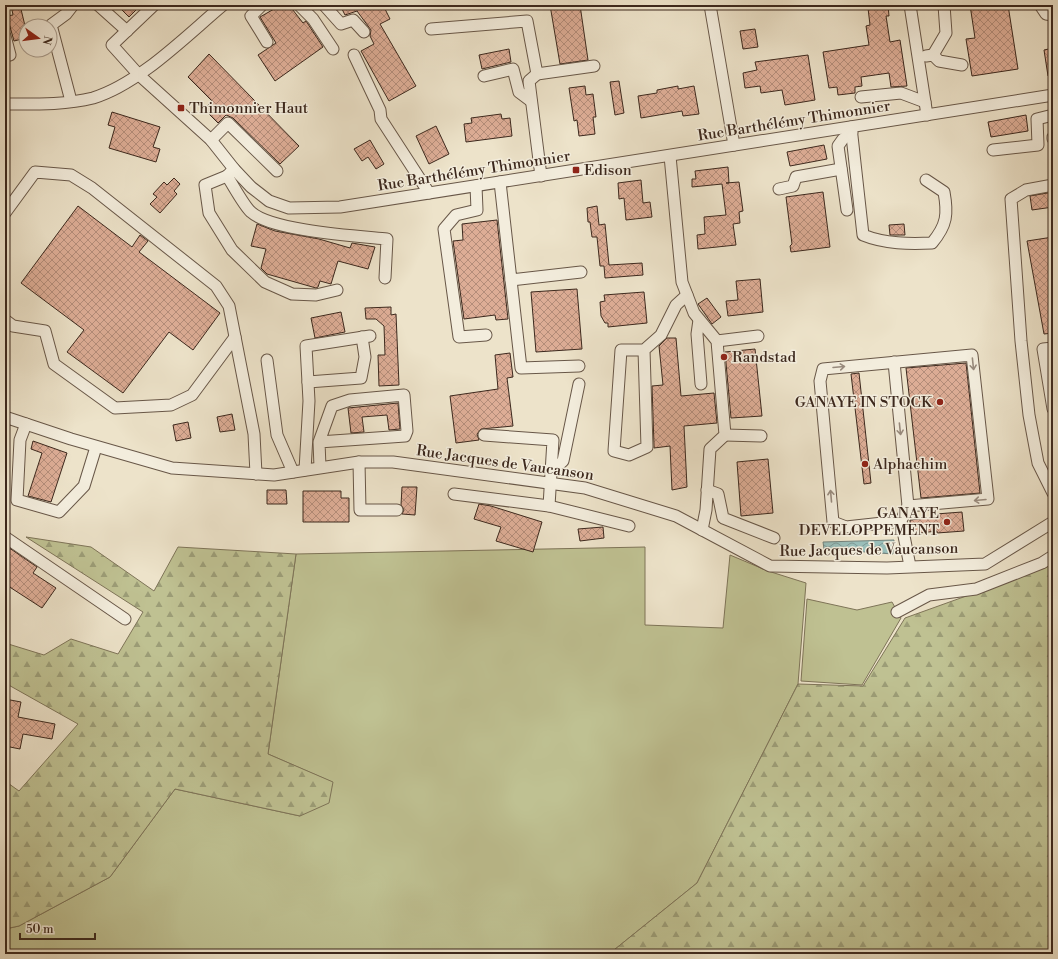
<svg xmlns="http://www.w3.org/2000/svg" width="1058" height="959" font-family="'Libre Bodoni',serif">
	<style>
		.green { fill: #bfc192; stroke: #7e7458 }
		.forest { fill: url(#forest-firs); stroke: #7e7458 }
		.water { fill: url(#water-waves); stroke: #74827b }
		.building { fill: url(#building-cross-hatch); stroke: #3c281d }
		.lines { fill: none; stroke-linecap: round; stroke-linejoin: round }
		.minor-casing { stroke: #685748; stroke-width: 13 }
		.minor { stroke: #f3eddd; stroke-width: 11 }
		.oneway { stroke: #988a7d }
		.poi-dot { fill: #8f2418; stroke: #f3eddd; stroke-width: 1.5 }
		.labels { text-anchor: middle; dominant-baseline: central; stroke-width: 3; stroke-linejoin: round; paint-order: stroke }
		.poi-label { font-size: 15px; fill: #3c281d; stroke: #f3eddd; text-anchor: start }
		.street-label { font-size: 15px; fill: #3c281d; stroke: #f3eddd }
	</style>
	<defs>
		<pattern id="forest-firs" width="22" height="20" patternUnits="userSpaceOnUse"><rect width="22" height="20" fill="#bfc192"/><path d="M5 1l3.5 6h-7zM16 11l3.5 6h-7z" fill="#9c9d77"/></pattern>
		<pattern id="water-waves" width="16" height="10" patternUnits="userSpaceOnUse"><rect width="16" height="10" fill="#99beb9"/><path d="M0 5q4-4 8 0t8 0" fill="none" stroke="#7e9a96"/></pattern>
		<pattern id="building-cross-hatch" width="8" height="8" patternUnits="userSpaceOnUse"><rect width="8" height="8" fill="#ddad96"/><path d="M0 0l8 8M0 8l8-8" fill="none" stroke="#b48d7a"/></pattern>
	</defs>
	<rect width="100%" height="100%" fill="#ede3ca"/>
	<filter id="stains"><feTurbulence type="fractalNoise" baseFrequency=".005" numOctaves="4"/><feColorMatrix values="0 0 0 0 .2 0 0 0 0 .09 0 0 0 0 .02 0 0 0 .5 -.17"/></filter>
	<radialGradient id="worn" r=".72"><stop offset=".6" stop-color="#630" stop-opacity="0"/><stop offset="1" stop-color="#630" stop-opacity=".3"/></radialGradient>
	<g class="green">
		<polygon points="645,547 645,625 723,628 730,555 768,571 806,583 798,684 697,883 609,954 5,954 5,929 19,926 110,877 175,789 300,816 332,782 268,754 296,554"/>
		<polygon points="807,599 857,610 892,602 901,618 862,685 801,681"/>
	</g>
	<g class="forest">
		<polygon points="26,537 91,547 154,591 178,547 296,554 268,754 333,782 329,803 300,816 175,789 110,877 19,926 5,929 5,781 19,791 78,724 5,683 5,643 44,655 71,639 118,654 143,612"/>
		<polygon points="1053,563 1053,954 609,954 697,883 798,684 863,686 905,618 1047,567"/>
	</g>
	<polygon class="water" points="894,540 893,554 824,549 823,542"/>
	<g class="building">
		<polygon points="11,5 20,5 26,30 26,38 14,41 7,16 13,15"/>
		<polygon points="117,5 141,5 129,17"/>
		<polygon points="281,5 289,5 303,23 306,21 323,47 275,81 258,55 276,43 260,17"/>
		<polygon points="340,5 383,5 390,19 380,24 416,86 389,101 361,51 374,44 370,36 371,30 357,11 345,15"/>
		<polygon points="550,5 580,5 588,60 560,64"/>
		<polygon points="888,5 889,16 886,16 890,42 900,40 907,86 891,87 889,73 861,77 862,86 855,87 855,93 838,95 837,87 829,88 823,52 869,45 866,26 870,25 868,8"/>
		<polygon points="970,5 1008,5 1018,69 972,76 966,39 975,38"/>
		<polygon points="755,29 758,47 743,49 740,31"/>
		<polygon points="1053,48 1053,76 1048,76 1044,50"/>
		<polygon points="509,49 511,62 482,69 479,55"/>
		<polygon points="209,54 299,146 280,164 233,118 226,115 218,123 204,109 212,101 188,77"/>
		<polygon points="808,55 815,100 785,105 782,90 761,93 760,86 745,88 743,73 757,70 755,62"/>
		<polygon points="619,81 624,113 615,115 610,82"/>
		<polygon points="585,86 586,95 593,94 596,117 593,117 595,134 579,136 577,120 574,121 569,88"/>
		<polygon points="678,86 678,89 694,86 699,114 683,116 682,111 641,118 638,96 657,93 657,90"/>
		<polygon points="112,112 160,127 153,147 160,149 156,162 109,148 115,127 108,125"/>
		<polygon points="501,114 502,119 510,118 512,136 466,142 464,124 472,123 471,118"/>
		<polygon points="1026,115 1028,131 991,137 988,122"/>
		<polygon points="436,126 449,154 429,164 416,136"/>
		<polygon points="370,140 384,164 376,169 368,157 362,161 354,149"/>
		<polygon points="824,145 827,159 790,166 787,152"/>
		<polygon points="728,167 729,183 726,183 739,182 743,211 739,212 740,223 733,224 736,245 698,249 697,235 705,234 704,217 726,215 722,184 692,187 692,179 696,179 695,171"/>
		<polygon points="174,178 180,184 174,191 177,194 160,213 150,204 157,197 153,194 164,182 167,185"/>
		<polygon points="641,180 643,203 650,202 652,217 626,220 624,198 619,199 618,183"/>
		<polygon points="823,192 830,247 791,252 790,246 792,244 786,197"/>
		<polygon points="1053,192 1053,207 1032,210 1030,196"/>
		<polygon points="78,206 132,247 140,235 148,241 139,252 220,313 193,350 169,332 123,393 67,352 84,330 21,283"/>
		<polygon points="597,206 599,225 605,224 609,265 642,263 643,275 605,278 604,266 600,266 597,237 592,237 590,222 588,222 587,208"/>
		<polygon points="497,220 508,319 496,320 495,315 464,319 453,241 463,240 462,224"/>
		<polygon points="257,224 275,231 319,239 350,248 352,243 375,247 368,269 338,261 331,284 320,281 318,287 316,288 267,274 261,268 266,249 251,246"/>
		<polygon points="904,224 905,235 890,235 889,225"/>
		<polygon points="1053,237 1053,333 1044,334 1027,241"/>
		<polygon points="760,279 763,312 728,316 726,301 738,300 736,281"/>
		<polygon points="577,289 582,349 536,352 531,292"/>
		<polygon points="644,292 647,323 608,327 608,323 605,323 601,316 600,302 605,301 604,295"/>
		<polygon points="707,298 721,317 712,324 698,304"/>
		<polygon points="391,307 391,315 396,314 399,385 379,386 378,355 385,355 384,326 376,319 366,319 365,308"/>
		<polygon points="341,312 345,332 315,338 311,318"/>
		<polygon points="667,338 676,338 681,396 714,393 717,423 684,426 687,487 672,490 670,446 654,448 654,445 652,386 663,385 659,346"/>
		<polygon points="755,349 762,416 731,418 725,352"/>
		<polygon points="510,353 513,377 507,378 513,426 481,429 477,434 479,440 456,443 450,396 498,389 495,355"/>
		<polygon points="966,363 980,493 921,498 906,368"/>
		<polygon points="859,373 871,483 864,484 851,374"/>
		<polygon points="398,403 400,429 389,430 387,415 362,417 364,432 351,433 348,408"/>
		<polygon points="232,414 235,430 220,432 217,417"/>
		<polygon points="188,422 191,438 176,441 173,425"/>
		<polygon points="33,441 67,453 51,502 28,496 42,453 31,449"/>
		<polygon points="768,459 773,513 741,516 737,462"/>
		<polygon points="402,487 417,487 415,515 402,514 404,510 401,505"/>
		<polygon points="267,490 286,490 287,504 267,504"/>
		<polygon points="303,491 341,491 341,498 349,498 349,522 303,522"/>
		<polygon points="479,504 491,506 542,522 533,552 496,541 501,527 474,519"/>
		<polygon points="962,512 964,531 937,533 937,531 911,534 910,520 936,517 936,514"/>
		<polygon points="603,527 604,538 580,541 578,529"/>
		<polygon points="5,545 37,567 33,573 56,588 42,608 5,584"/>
		<polygon points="5,699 21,702 18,717 55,724 52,739 23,734 20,749 5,746"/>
	</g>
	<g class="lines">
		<g class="minor-casing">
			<g id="minor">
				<polyline points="98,5 127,31"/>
				<polyline points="154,5 112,45 139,75 211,140 234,169 251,187 269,201 289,208 340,207 1053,95"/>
				<polyline points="262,5 251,16 267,42"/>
				<polyline points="299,5 313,19 333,49"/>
				<polyline points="324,5 341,24 353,20 364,32"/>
				<polyline points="710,5 734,145"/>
				<polyline points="910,5 927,115"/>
				<polyline points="1040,5 1046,14 1053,15"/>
				<polyline points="431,29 527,21 537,74 594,66"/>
				<polyline points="5,36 10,55"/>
				<polyline points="354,55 380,110 381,119 429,193"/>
				<polyline points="933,55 946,33 944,5"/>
				<polyline points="926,56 933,55 939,61 962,65"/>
				<polyline points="537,74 529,81 541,176"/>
				<polyline points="484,76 513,69 519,92 531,101"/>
				<polyline points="861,97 901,93 925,102"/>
				<polyline points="71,101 51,25 66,14 73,5"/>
				<path d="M5,104c28,0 60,1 88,-6 46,-14 93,-62 130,-93"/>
				<path d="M851,127l12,108c22,9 47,9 69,8 15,-18 16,-29 12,-51l-18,-12"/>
				<polyline points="1053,137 1053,139"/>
				<polyline points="211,140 228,123 277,171"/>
				<polyline points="993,150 1038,145 1037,119 1053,115"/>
				<polyline points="670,156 682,282 694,313 717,341 725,435 710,449 706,510 702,530"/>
				<path d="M234,169l-7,7c6,9 17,30 24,36 21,19 106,24 136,27l-2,39"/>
				<polyline points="227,176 205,185 209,213 232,250 265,282 292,294 316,295 337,290"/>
				<polyline points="500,182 511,280 581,272"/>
				<polyline points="1053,185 1026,190 1011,199 1021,341 1029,415 1038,463 1053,493"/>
				<polyline points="476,186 477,210 456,215 444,229 459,337 486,335"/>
				<polyline points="779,189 793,186 796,177 841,169"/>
				<polyline points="847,210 838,146 843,139 852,132"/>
				<polyline points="5,213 35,172 71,175 92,188 216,286 229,306 254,434 256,474"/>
				<polyline points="511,280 521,368 579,366"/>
				<polyline points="5,320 13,326 45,331 54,364 115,408 171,405 192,395 235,337"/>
				<polyline points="699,320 697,334 701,384"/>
				<polyline points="717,341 758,336"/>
				<polyline points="1053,348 1043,349 1053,409"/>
				<polyline points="644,350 621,350 614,451 629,455 647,447 644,350 661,335 676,305 687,295"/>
				<polyline points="267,360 277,435 293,472"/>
				<polyline points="894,362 908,506"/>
				<polyline points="308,382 361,378 365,357 362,337"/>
				<polyline points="5,417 71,439 172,468 274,475 359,462 393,462 585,488 676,516 770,566 887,568 985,564 1053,522"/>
				<polyline points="26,424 20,440 17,500 59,512 84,486 96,447"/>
				<polyline points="484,435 553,440 549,506"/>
				<polyline points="725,435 761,436"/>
				<polyline points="319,442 332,406 350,400 404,395 407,431 405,436 319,442 320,467"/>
				<polyline points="359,462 360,510 397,510"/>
				<polyline points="305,470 309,401 306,346 370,336"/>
				<polyline points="552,471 563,461 579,384"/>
				<polyline points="707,490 718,494 723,518 774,538"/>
				<polyline points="454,494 549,506 629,526"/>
				<polyline points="901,521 846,527 833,522 820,381 823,369 972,355 988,499 908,506 901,521 910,566"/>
				<polyline points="5,537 125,619"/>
				<polyline points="897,612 929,595 976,589 1042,563 1053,556"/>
			</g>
		</g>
		<use href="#minor" class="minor"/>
	</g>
	<defs><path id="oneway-shaft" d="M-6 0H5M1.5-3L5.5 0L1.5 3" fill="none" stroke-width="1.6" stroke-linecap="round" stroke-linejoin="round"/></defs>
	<g class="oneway">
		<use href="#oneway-shaft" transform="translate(973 364) rotate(84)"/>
		<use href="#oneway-shaft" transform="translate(839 367) rotate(-5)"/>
		<use href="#oneway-shaft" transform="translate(900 429) rotate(84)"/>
		<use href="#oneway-shaft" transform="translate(831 496) rotate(-95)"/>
		<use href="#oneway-shaft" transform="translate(980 500) rotate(175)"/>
	</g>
	<g class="poi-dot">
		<rect x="177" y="104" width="8" height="8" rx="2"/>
		<rect x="572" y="166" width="8" height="8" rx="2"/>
		<circle cx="724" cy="357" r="4"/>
		<circle cx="940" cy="402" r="4"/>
		<circle cx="865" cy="464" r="4"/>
		<circle cx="947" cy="522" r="4"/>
	</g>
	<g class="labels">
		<g class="poi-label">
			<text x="189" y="108">Thimonnier Haut</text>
			<text x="584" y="170">Edison</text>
			<text x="732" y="357">Randstad</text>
			<text x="932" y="402" text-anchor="end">GANAYE IN STOCK</text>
			<text x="873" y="464">Alphachim</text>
			<text x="939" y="513" text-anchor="end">GANAYE<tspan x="939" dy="17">DEVELOPPEMENT</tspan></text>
		</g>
		<g class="street-label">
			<text transform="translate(794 121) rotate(-9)">Rue Barthélémy Thimonnier</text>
			<text transform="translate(474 171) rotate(-9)">Rue Barthélémy Thimonnier</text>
			<text transform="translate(505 463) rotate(8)">Rue Jacques de Vaucanson</text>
			<text transform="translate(869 550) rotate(-1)">Rue Jacques de Vaucanson</text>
		</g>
	</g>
	<rect width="1058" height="959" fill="none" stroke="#ede3ca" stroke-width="20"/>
	<rect x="6" y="6" width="1046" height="947" fill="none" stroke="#3c281d" stroke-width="2"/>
	<rect x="10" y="10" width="1038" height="939" fill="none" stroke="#3c281d"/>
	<g transform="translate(38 38) rotate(104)"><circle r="19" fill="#f3eddd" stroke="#aa9e90"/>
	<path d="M0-3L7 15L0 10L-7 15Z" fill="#8f2418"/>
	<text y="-6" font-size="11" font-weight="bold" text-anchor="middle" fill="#3c281d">N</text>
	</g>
	<path d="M20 933v6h75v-6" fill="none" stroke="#3c281d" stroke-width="2"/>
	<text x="26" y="933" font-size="12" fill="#3c281d" stroke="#f3eddd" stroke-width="3" paint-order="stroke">50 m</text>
	<rect width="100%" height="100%" filter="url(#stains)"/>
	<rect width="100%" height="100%" fill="url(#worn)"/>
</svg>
